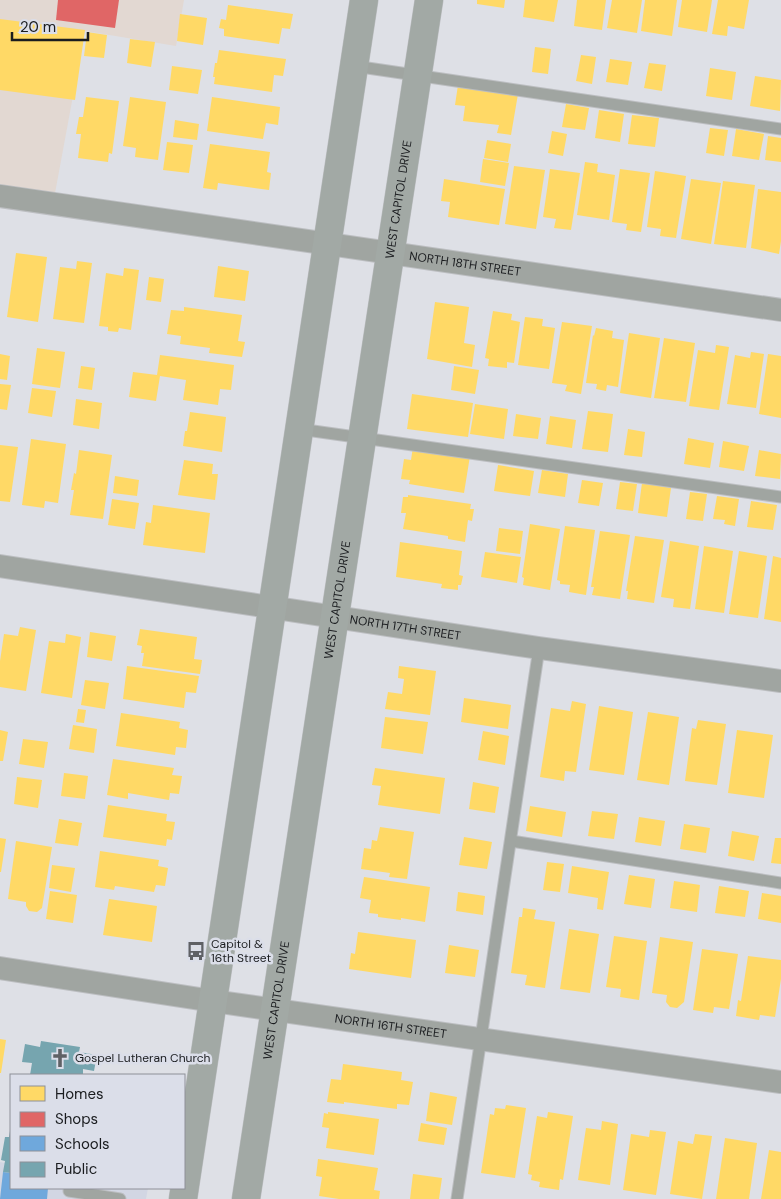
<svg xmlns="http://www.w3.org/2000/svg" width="781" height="1199" font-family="'DM Sans',sans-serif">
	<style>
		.commercial { fill: #e2d8d2 }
		.built { fill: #d2d6e3 }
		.homes { fill: #ffd966 }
		.shops { fill: #e06666 }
		.schools { fill: #6fa8dc }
		.public { fill: #76a5af }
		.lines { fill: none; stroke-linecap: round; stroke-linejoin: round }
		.lane-casing { stroke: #bcbec1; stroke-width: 13 }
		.street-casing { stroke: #bcbec1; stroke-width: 24 }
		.primary-casing { stroke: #bcbec1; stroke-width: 29 }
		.lane { stroke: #a0a5a1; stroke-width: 11 }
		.street { stroke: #a0a5a1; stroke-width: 22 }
		.primary { stroke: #a2a9a5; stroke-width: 28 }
		.labels { text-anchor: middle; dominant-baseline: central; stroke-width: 5; stroke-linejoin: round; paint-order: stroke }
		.street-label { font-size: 12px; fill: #1a1c1f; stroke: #dbdee9 }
		.poi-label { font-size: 12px; fill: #1a1c1f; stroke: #dbdee9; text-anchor: start }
	</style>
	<rect width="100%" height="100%" fill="#dee0e6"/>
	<polygon class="commercial" points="0,0 184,0 176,46 85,31 53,204 0,196"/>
	<polygon class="built" points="0,1162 11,1164 11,1188 148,1188 146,1199 0,1199"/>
	<g class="homes">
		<polygon points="477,0 505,0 504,8 477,4"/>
		<polygon points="525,0 558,0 554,22 523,17"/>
		<polygon points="577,0 606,0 602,30 574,26"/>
		<polygon points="612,0 642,0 637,33 607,28"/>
		<polygon points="645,0 677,0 672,36 641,31"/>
		<polygon points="682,0 712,0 707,32 678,27"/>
		<polygon points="718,0 749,0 744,29 728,26 727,36 712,34"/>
		<polygon points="228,5 293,14 290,29 282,28 279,44 224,36 224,29 219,28 221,19 226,20"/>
		<polygon points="180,14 207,18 203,45 177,41"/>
		<polygon points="0,19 85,30 75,100 0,90"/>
		<polygon points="87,32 107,35 104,58 84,56"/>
		<polygon points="130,39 155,42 151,67 127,63"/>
		<polygon points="535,47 551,49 548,74 532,72"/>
		<polygon points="219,50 286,59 283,76 274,75 272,92 214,84 215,77 213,77 215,63 217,63"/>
		<polygon points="581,55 596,57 592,84 576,81"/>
		<polygon points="610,59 632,62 628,85 606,82"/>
		<polygon points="649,63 666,65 662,91 644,88"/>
		<polygon points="172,66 202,70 198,94 169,90"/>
		<polygon points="710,68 736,72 732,100 706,96"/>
		<polygon points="755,76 781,80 780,111 750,106"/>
		<polygon points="458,85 518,94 511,135 497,133 499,125 463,121 465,106 455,105"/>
		<polygon points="86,97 119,101 112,154 109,153 108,162 78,158 81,134 76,134 79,117 83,117"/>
		<polygon points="130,97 166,102 158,160 135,157 136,148 123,146"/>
		<polygon points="212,97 280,107 278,125 266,123 263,139 207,131"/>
		<polygon points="566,104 589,108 585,130 562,127"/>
		<polygon points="599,110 624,114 620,142 595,138"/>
		<polygon points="632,115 659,118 655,147 628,144"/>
		<polygon points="175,120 199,124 197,140 173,137"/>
		<polygon points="710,128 728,130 724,156 706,153"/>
		<polygon points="736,129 764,134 759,160 732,156"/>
		<polygon points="552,131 567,134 563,156 548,153"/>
		<polygon points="768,136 781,138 781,162 765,160"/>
		<polygon points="487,140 511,144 508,162 484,158"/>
		<polygon points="167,142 193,145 189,173 163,170"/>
		<polygon points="210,144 270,152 267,172 271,173 269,190 218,183 217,190 203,188"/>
		<polygon points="483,159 509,163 505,186 480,182"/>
		<polygon points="585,162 598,164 597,172 615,175 609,220 577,215"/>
		<polygon points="514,166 545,170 536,229 505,224"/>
		<polygon points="550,169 580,173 571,230 554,228 556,219 543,217"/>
		<polygon points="620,169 650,173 641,232 626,230 627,224 612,222"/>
		<polygon points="655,171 686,176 676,238 660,236 661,229 647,227"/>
		<polygon points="444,179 505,189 499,225 448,217 450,202 441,201"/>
		<polygon points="691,179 721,183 711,244 681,239"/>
		<polygon points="723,181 755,185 746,248 714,244"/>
		<polygon points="758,189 781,192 781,241 779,254 751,248"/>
		<polygon points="16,253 47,257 38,322 7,317"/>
		<polygon points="77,261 92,263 84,323 53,319 60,267 76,269"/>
		<polygon points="218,266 249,271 245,301 214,297"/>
		<polygon points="124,268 139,270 131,330 119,328 118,332 108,331 108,327 99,326 106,273 123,276"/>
		<polygon points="149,277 164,279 161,302 146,300"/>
		<polygon points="435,302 469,307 464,343 475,345 472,367 427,359"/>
		<polygon points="184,307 242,315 238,341 245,342 242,357 209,353 210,348 180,344 181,336 167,334 171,310 184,311"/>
		<polygon points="493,311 512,314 511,320 520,322 514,363 507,362 507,368 488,366 489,359 485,358"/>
		<polygon points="525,317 543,319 542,326 555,328 549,369 518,365"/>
		<polygon points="562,322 592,326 581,394 565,391 567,385 552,383"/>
		<polygon points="596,328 613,331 612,338 624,340 618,387 607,385 606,391 596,389 597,384 586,383 593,335 594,336"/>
		<polygon points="629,333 660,338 651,398 620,393"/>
		<polygon points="664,338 695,343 686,402 654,398"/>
		<polygon points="716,345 729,347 719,410 689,406 698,350 715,353"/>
		<polygon points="37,348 65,352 60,388 32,384"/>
		<polygon points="751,352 764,354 756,408 727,404 735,355 750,358"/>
		<polygon points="0,354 10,356 7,380 0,379"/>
		<polygon points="768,354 781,356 781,418 759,414"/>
		<polygon points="160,355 234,365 231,390 220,389 218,405 183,400 186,380 160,376 156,401 129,397 133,372 157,375"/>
		<polygon points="81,366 95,368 92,390 78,388"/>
		<polygon points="454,366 479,370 475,394 451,390"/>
		<polygon points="0,384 11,385 7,410 0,409"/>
		<polygon points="32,388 56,391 52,417 28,413"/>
		<polygon points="412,394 473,403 468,437 407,429"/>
		<polygon points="76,399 102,403 99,429 73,425"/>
		<polygon points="475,404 508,409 504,439 470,434"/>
		<polygon points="588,411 613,414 608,452 582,449"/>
		<polygon points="190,412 226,417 222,452 183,446 185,431 187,431"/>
		<polygon points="516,414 541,418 538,439 513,436"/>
		<polygon points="550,416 576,420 572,448 546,444"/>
		<polygon points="628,429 645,432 642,457 624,455"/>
		<polygon points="688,438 714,443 710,468 684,464"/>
		<polygon points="31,439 66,444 58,503 45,501 44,508 22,505"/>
		<polygon points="723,441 749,446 744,471 719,467"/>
		<polygon points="0,445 18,447 10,502 0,501"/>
		<polygon points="413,447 470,456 464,493 409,484 410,480 401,479 404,459 411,460"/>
		<polygon points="79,450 112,455 103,519 70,515 74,490 71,490 74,473 76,474"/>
		<polygon points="759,450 781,454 780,479 755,476"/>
		<polygon points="184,460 213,464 212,474 218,474 215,500 178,495"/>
		<polygon points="498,465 534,471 530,496 494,491"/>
		<polygon points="542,470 568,474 565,497 538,493"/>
		<polygon points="115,476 139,480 137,496 113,493"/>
		<polygon points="582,480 603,483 599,506 578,503"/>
		<polygon points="620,482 637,484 633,511 616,509"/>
		<polygon points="642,483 671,488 667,517 638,513"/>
		<polygon points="690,492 707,494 703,521 686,519"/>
		<polygon points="408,495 471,504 470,509 474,509 472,521 468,520 465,542 448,539 448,536 403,529 406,513 401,513 403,497 408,497"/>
		<polygon points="717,496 739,499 735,526 724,524 725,520 713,519"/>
		<polygon points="112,499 139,503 135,529 108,525"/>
		<polygon points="751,501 777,505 773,530 747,527"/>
		<polygon points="153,505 210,513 205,553 143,545 146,522 151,523"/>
		<polygon points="530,524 560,529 550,590 523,585 524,578 522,577"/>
		<polygon points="565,526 595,530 586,595 569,592 570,585 560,584 560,581 557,580"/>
		<polygon points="499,528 523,531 520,554 496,551"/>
		<polygon points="600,531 630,535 620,599 592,595 594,587 591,587"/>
		<polygon points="635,536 664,540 654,603 627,599 628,591 626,591"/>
		<polygon points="670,541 699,546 690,609 673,607 674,599 661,597"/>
		<polygon points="400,542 462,551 459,575 463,576 461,585 458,585 458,590 441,588 442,584 396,577"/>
		<polygon points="704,546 733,551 724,613 695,609"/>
		<polygon points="739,551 767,556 758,618 729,614"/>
		<polygon points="485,552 521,557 517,583 481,577"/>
		<polygon points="773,556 781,558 781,622 764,619"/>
		<polygon points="20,627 36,630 26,691 0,687 0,661 4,634 18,636"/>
		<polygon points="140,629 197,637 194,659 202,660 200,674 142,666 144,653 141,653 142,646 137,645"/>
		<polygon points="90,632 116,636 112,661 87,657"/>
		<polygon points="66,634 81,637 72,698 41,693 49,641 65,643"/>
		<polygon points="127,666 199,676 196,693 186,692 184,708 123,699"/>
		<polygon points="399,666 436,671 430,715 385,709 388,692 402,694 404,679 398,678"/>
		<polygon points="85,680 109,683 105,709 81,705"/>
		<polygon points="464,698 511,705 508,729 461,722"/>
		<polygon points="572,701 586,704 576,772 565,771 564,781 540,777 551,708 570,711"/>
		<polygon points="599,706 633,712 624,775 589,770"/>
		<polygon points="78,709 86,710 84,723 76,722"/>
		<polygon points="648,712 679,717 669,785 637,780"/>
		<polygon points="121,713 180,722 179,728 188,730 186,748 176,747 175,755 116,746"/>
		<polygon points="385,717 428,722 423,754 381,748"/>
		<polygon points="698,720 726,724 717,785 685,781 692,728 696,729"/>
		<polygon points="73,725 97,729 94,753 69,749"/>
		<polygon points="0,730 8,732 3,761 0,761"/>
		<polygon points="737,730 773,735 764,798 728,793"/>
		<polygon points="483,731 509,736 505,765 478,760"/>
		<polygon points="23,739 48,742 44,768 19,764"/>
		<polygon points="113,759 174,768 172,775 182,776 179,794 170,793 169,800 128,793 128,799 107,795"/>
		<polygon points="375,768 445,778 440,814 378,805 381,786 372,785"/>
		<polygon points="64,773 88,776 85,799 61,796"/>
		<polygon points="17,777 42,780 38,808 14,804"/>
		<polygon points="473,782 499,787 495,813 469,809"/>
		<polygon points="108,805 167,814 166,821 175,822 172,840 167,839 166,846 103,837"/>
		<polygon points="530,806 566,812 562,837 526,831"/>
		<polygon points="592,811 618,814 614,839 588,836"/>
		<polygon points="639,817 665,821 661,846 635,842"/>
		<polygon points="59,819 82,823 78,846 55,843"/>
		<polygon points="684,824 710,828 706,853 680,849"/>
		<polygon points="380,827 414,832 407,879 389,877 390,873 361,869 364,848 371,849 372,840 377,841"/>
		<polygon points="732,831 759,836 754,861 728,856"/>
		<polygon points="464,837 492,842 487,869 459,865"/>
		<polygon points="0,838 6,839 1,872 0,872"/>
		<polygon points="775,838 781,838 781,864 771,863"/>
		<polygon points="16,841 52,847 42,908 37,912 29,911 26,906 26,902 8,899"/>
		<polygon points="100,851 159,860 158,866 168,868 165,886 156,885 154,892 115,886 114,890 95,887"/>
		<polygon points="547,862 564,864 560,892 543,890"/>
		<polygon points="52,865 75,868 71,892 49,888"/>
		<polygon points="572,866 609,872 603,910 597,909 598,898 568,893"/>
		<polygon points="629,875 655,879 651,908 624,904"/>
		<polygon points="364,877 430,887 425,922 401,918 401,920 378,917 378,914 369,913 371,900 360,898"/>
		<polygon points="674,881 700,885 697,912 670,908"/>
		<polygon points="719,886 749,891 745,917 715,913"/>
		<polygon points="50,891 77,895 73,923 46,919"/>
		<polygon points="458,892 485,896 483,915 456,911"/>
		<polygon points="762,893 781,896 781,923 758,919"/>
		<polygon points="109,899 157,906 152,942 103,935"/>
		<polygon points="523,908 536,910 534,919 555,922 545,988 525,985 527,975 511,973 519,917 522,917"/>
		<polygon points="569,929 599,934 590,993 560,989"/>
		<polygon points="358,932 416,940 411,978 349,969 351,953 355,954"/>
		<polygon points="614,936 647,941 639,1000 620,997 621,989 606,987"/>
		<polygon points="660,937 693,942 684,1002 677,1008 670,1007 666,1002 667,995 652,993"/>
		<polygon points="449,945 479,950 475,977 445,973"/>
		<polygon points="702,949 738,954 729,1009 714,1007 713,1013 693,1010"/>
		<polygon points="748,956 781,960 781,979 775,1017 760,1015 759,1020 736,1016 738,1000 741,1001"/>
		<polygon points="0,1039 6,1040 1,1073 0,1073"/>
		<polygon points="343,1064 402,1072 401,1080 413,1082 409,1105 397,1104 397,1109 344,1102 344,1104 327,1102 331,1079 341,1080"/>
		<polygon points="430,1092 457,1097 452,1125 426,1121"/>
		<polygon points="506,1105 526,1108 515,1178 481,1173 490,1114 494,1115 495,1108 505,1109"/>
		<polygon points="328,1112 379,1119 374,1155 326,1148 329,1128 322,1127 324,1113 328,1114"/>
		<polygon points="548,1112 573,1116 563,1180 560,1179 559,1190 539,1187 540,1182 531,1180 532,1175 528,1174 537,1116 547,1118"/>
		<polygon points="602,1121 618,1124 610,1185 578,1180 586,1128 601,1130"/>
		<polygon points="421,1123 447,1128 444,1145 418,1141"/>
		<polygon points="650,1130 666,1132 656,1195 623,1190 631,1134 649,1137"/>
		<polygon points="695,1134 712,1136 702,1199 670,1194 678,1141 693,1144"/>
		<polygon points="725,1138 757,1143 749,1199 716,1199"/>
		<polygon points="769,1150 781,1152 781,1199 761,1199"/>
		<polygon points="318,1159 378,1168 374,1190 380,1191 379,1199 339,1199 319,1196 322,1177 316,1176"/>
		<polygon points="413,1174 442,1178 439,1199 410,1199"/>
	</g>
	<polygon class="shops" points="58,0 119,0 115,28 56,20"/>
	<polygon class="schools" points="3,1172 11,1173 11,1188 48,1188 47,1199 0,1199"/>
	<g class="public">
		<polygon points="41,1041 80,1047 79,1052 97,1055 94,1071 83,1069 83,1075 30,1075 32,1063 22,1062 25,1044 40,1047"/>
		<polygon points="10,1131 11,1131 11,1173 3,1172 5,1161 1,1160 5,1137 9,1137"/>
	</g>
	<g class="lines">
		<g class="lane-casing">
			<g id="lane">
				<polyline points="354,66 781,129"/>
				<polyline points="299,429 781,497"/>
				<polyline points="511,841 781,883"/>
				<polyline points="69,1191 120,1199"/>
				<polyline points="457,1199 539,648"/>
			</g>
		</g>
		<g class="street-casing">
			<g id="street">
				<path id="s1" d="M0,196l781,114"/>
				<path id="s2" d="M0,566l539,82 242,33"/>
				<path id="s3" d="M0,968l213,33 568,81"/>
			</g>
		</g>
		<g class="primary-casing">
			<g id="primary">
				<polyline points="183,1199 364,0"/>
				<path id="s4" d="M246,1199l183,-1199"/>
			</g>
		</g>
		<use href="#lane" class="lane"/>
		<use href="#street" class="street"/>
		<use href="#primary" class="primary"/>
	</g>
	<defs>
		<g id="bus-bare" transform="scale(1.5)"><path d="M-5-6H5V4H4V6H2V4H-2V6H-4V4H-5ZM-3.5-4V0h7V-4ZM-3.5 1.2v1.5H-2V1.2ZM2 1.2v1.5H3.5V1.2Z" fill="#5f6165" stroke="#dbdee9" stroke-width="2.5" paint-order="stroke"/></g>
		<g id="church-bare" transform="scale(1.5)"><path d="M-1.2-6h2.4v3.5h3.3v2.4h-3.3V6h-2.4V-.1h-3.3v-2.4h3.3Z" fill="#5f6165" stroke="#dbdee9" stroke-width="2.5" paint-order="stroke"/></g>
	</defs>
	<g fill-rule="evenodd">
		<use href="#bus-bare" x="196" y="951"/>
		<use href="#church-bare" x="60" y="1058"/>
	</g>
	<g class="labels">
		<g class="street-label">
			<text stroke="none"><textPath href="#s4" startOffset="1011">WEST CAPITOL DRIVE</textPath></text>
			<text stroke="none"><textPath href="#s1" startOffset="470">NORTH 18TH STREET</textPath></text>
			<text stroke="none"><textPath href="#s4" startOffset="606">WEST CAPITOL DRIVE</textPath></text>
			<text stroke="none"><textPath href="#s2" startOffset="410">NORTH 17TH STREET</textPath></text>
			<text stroke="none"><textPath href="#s4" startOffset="201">WEST CAPITOL DRIVE</textPath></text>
			<text stroke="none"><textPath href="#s3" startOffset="395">NORTH 16TH STREET</textPath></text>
		</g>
		<g class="poi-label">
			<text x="211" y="944">Capitol &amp;<tspan x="211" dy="14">16th Street</tspan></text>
			<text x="75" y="1058">Gospel Lutheran Church</text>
		</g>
	</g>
	<rect x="10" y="1074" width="175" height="115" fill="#dbdee9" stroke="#8e9098"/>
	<rect x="20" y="1086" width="25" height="15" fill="#ffd966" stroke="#8e9098"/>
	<text x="55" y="1099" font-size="15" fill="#1a1c1f">Homes</text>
	<rect x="20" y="1112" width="25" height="15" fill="#e06666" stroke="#8e9098"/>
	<text x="55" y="1124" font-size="15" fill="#1a1c1f">Shops</text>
	<rect x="20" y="1136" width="25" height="15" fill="#6fa8dc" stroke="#8e9098"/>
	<text x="55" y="1149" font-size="15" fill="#1a1c1f">Schools</text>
	<rect x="20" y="1162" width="25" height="15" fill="#76a5af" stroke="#8e9098"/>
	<text x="55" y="1174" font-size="15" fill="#1a1c1f">Public</text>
	<path d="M12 32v8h76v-8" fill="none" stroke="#1a1c1f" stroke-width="2.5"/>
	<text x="20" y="32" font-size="15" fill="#1a1c1f" stroke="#dbdee9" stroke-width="4" paint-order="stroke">20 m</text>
</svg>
